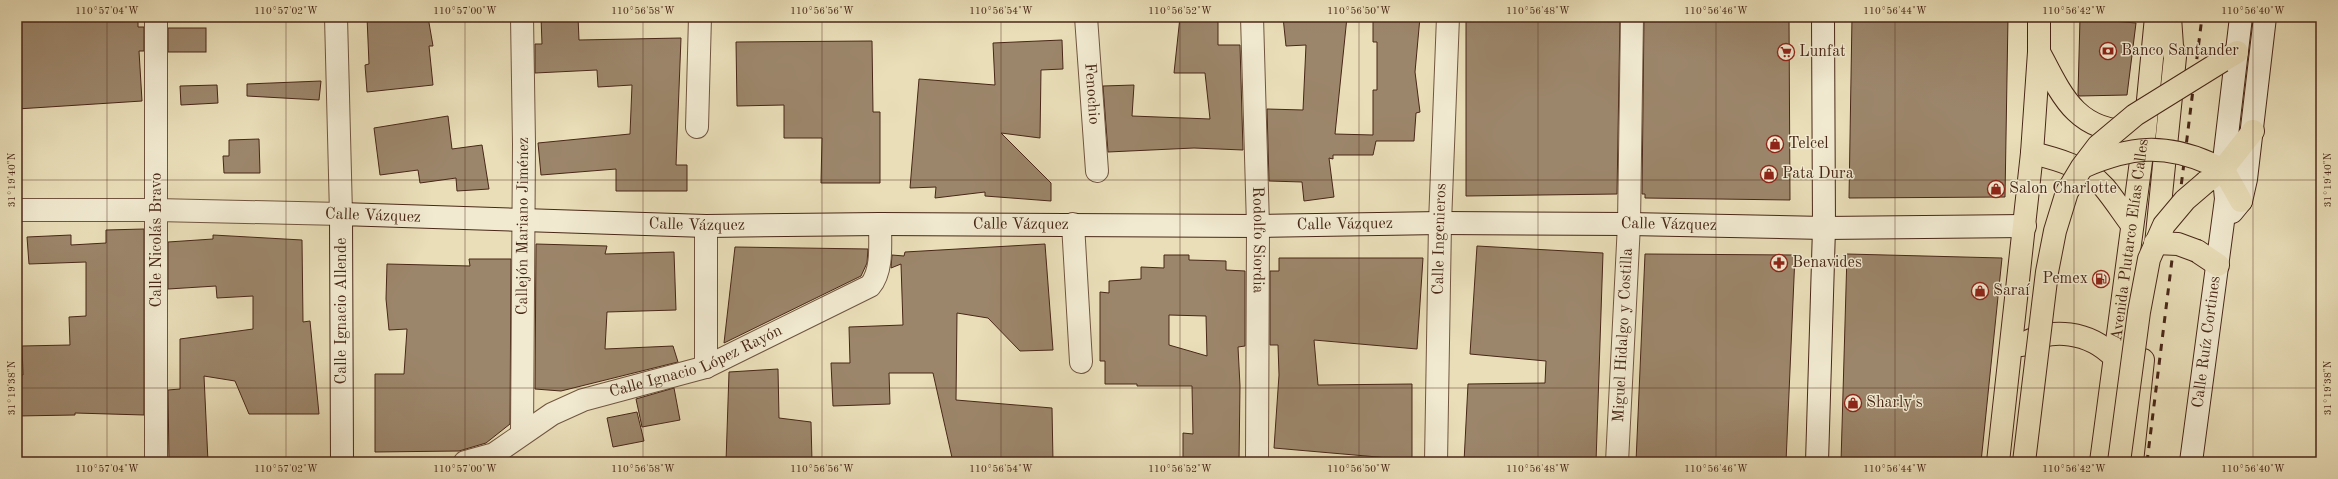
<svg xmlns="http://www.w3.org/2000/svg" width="2338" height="479" font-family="'Old Standard TT',serif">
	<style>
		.building { fill: #9c866b; stroke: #492717; fill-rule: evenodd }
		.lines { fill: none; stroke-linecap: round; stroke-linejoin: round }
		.street-casing { stroke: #71553f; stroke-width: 24 }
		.secondary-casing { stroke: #492717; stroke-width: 24 }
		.highway-casing { stroke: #492717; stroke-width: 24 }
		.street { stroke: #f1ead1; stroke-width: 22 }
		.secondary { stroke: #f1ead1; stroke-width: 22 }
		.highway { stroke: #e9deb8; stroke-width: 22 }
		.rail { stroke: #492717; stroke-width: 3; stroke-dasharray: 7 7; stroke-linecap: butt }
		.highway-bridge-casing { stroke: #492717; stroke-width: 24; stroke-linecap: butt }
		.highway-bridge { stroke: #e9deb8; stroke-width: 22 }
		.ticks { fill: none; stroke: #492717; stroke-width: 1; stroke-opacity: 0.45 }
		.labels { text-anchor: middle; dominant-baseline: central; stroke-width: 3; stroke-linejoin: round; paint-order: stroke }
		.poi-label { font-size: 16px; fill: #492717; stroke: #f1ead1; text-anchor: start }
		.street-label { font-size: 16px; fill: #492717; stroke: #f1ead1 }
		.neatline { fill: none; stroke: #492717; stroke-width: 1.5 }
		.ticks-label { font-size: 10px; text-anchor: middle; fill: #492717 }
	</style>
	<rect width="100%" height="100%" fill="#e9deb8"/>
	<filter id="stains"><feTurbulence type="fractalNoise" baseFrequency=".005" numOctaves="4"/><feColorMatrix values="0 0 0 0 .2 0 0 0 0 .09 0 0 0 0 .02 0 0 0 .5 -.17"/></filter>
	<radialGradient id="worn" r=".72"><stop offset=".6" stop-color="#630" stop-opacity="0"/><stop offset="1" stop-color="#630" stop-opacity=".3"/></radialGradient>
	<g class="building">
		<polygon points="17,17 138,17 138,27 144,27 144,51 139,51 142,101 17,109"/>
		<polygon points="367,17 428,17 433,46 429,46 433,85 367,92 365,65 369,64"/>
		<polygon points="541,17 578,17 579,40 681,38 676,165 687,165 687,191 616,191 616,169 541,175 538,143 630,134 632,85 598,87 597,70 535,73 535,44 542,44"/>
		<polygon points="1180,17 1218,17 1218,45 1240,45 1243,150 1194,148 1108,152 1103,86 1134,85 1132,116 1210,119 1205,73 1174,73"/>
		<polygon points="1283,17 1347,17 1335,134 1373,135 1373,90 1377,90 1377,42 1373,42 1373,17 1420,17 1415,72 1420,112 1416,113 1414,141 1376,141 1373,155 1333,155 1333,159 1329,158 1334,197 1304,201 1302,182 1269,181 1267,109 1303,110 1306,45 1286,46"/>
		<polygon points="1466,17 1620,17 1617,194 1466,196"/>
		<polygon points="1644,17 1789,17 1790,200 1645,198 1645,194 1642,194"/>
		<polygon points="1852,17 2008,17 2005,197 1849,198"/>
		<polygon points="2080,18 2136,23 2127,95 2079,96 2078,94"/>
		<rect x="168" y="28" width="38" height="24"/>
		<polygon points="1062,40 1063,69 1041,70 1040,138 1001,133 1051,183 1051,201 985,196 985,192 935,198 936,187 910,188 919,79 995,85 993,43"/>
		<polygon points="872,41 873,112 880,112 880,183 821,183 822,138 784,138 784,105 737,106 736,42"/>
		<polygon points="321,81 319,100 247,96 247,84"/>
		<polygon points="217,85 218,103 181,105 180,86"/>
		<polygon points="448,116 452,149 482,145 489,189 457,191 456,178 420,183 418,170 380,175 374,128"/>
		<polygon points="259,139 260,173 224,173 223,156 229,156 229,140"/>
		<polygon points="144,229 144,415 75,413 75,415 17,416 17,375 23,375 22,346 70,345 69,317 86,316 86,262 29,264 27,237 71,235 71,245 106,243 106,230"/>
		<polygon points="213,235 302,240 303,322 310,321 319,414 249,414 235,381 204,376 208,462 169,462 168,390 180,389 180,339 253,329 253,296 217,298 216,286 168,289 168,242 213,239"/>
		<polygon points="536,244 607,246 605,254 674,252 676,310 607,312 605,349 673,346 678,362 561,391 535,389"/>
		<polygon points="1045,244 1053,350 1020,351 988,318 957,313 956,400 1052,408 1053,462 953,462 933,373 889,373 890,404 833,406 831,363 850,363 849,327 903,325 901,264 891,268 892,255 904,256 905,252"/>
		<polygon points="1477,246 1603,253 1596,462 1464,462 1468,384 1545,383 1546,361 1470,354"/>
		<polygon points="735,247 868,249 867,263 861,276 724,343"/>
		<polygon points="1645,254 1795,255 1786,462 1636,462"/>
		<polygon points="1847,254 2002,258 1981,462 1841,462"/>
		<path d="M1164,255h25v5l37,1v9l19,1v75l-7,1 2,39 -1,76h-56v-29l10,1 -1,-48h-55v-2h-32v-23h-5v-69l9,1v-12l32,-2v-12l23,1zM1169,315l37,1 1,40 -38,-11z"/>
		<polygon points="1279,258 1423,258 1417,349 1314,340 1318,385 1412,384 1412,460 1274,448 1279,375 1278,345 1270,345 1270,271 1279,271"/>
		<polygon points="469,259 511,259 510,424 486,443 459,451 375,452 375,374 404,374 407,329 389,330 386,299 387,264 470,266"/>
		<polygon points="778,369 779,418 811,422 812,462 726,462 729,372"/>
		<polygon points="674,388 680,420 642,427 636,399"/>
		<polygon points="637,412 644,441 613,447 607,418"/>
	</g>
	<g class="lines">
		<g class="street-casing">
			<g id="street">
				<path id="s1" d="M1086,17l11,154"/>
				<path id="s2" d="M1252,17l6,209 -1,236"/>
				<polyline points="697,127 700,17"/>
				<polyline points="17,210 156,210 341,214 336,17"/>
				<polyline points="1073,224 1081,362"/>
				<polyline points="706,226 706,367"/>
				<path id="s3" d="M522,434l2,-290 -2,-127"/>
				<polyline points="156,462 156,17"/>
				<path id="s4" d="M465,462l29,-8 58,-40 31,-14 123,-33 164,-81c13,-15 10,-43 10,-62"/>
				<path id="s5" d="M1436,462l4,-239 8,-206"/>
				<path id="s6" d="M1617,462l12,-238 3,-207"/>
			</g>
		</g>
		<g class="secondary-casing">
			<g id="secondary">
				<polyline points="2232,212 2241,201 2246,179 2265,17"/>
				<path id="s7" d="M342,462l-1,-248 365,12 174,-2 378,2 182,-3 189,1 195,4 201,-2"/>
				<polyline points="1817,462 1824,228 1823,17"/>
				<path id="s8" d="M2191,462l35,-263 -3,-30 18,-152"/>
			</g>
		</g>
		<g class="highway-casing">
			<g id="highway">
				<path d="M2039,52c23,44 37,79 93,80"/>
				<polyline points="2222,61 2237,52"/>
				<path d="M2032,153c25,6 54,14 72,34 10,12 19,26 28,38"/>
				<polyline points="2210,164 2223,169 2241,201"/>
				<polyline points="2206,182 2223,169 2253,131"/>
				<polyline points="2156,244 2175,57 2172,46 2170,17"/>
				<polyline points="2197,251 2218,265"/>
				<path d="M2022,345c29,-19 68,-13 92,12"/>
				<polyline points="1998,462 2032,153 2039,52 2039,17"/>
				<path id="s9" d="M2101,462l44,-331 11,-114"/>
				<polyline points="2132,462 2143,360"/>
			</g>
		</g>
		<use href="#street" class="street"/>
		<use href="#secondary" class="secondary"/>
		<use href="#highway" class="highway"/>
		<polyline class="rail" points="2147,462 2202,17"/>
		<g class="highway-bridge-casing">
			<g id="highway-bridge">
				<path d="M2085,166c45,-19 78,-23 124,-3"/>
				<polyline points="2155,243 2178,244 2197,251"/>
				<polyline points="2024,462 2047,272 2055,231 2067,192 2082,167 2098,146 2135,115 2222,61"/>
				<polyline points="2119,462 2139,312 2149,259 2164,225 2185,200 2206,182"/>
			</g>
		</g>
		<use href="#highway-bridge" class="highway-bridge"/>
	</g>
	<path class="ticks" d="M107,17v445M286,17v445M465,17v445M643,17v445M822,17v445M1001,17v445M1180,17v445M1359,17v445M1538,17v445M1716,17v445M1895,17v445M2074,17v445M2253,17v445M17,180h2304M17,388h2304"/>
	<defs>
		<g id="bank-ring" transform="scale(0.9)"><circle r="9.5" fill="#f1ead1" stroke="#8f2418" stroke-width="1.5"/><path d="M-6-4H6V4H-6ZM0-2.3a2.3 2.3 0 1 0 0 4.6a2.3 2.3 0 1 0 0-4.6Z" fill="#8f2418"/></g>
		<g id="supermarket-ring" transform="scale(0.9)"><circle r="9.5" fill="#f1ead1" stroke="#8f2418" stroke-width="1.5"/><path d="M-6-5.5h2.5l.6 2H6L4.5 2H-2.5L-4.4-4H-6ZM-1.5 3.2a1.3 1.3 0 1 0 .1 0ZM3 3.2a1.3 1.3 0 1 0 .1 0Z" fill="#8f2418"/></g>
		<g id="shop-ring" transform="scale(0.9)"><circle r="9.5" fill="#f1ead1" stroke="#8f2418" stroke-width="1.5"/><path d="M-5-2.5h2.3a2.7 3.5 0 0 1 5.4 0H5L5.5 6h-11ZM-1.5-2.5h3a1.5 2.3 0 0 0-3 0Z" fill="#8f2418"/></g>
		<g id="pharmacy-ring" transform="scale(0.9)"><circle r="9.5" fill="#f1ead1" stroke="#8f2418" stroke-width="1.5"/><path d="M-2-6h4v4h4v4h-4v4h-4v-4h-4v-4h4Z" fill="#8f2418"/></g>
		<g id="fuel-ring" transform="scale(0.9)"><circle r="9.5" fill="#f1ead1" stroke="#8f2418" stroke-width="1.5"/><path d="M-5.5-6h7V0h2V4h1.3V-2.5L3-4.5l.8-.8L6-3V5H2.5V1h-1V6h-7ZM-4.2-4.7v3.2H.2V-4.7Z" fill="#8f2418"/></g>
	</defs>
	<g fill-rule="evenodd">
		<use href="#bank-ring" x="2108" y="51"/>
		<use href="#supermarket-ring" x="1786" y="52"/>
		<use href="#shop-ring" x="1775" y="144"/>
		<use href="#shop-ring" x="1769" y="174"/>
		<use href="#shop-ring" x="1996" y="189"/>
		<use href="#pharmacy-ring" x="1779" y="263"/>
		<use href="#fuel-ring" x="2101" y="279"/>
		<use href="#shop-ring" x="1980" y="291"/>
		<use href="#shop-ring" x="1853" y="403"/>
	</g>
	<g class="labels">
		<g class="poi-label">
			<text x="2121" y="51">Banco Santander</text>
			<text x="1799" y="52">Lunfat</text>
			<text x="1788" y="144">Telcel</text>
			<text x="1782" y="174">Pata Dura</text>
			<text x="2009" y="189">Salon Charlotte</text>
			<text x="1792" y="263">Benavides</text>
			<text x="2088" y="279" text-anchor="end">Pemex</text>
			<text x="1993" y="291">Saraí</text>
			<text x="1866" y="403">Sharly's</text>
		</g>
		<g class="street-label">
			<text stroke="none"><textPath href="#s1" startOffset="77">Fenochio</textPath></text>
			<text transform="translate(373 216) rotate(2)">Calle Vázquez</text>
			<text stroke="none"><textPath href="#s7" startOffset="604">Calle Vázquez</textPath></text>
			<text stroke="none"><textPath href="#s7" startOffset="928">Calle Vázquez</textPath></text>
			<text stroke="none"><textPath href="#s7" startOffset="1252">Calle Vázquez</textPath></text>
			<text stroke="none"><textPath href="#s7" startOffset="1576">Calle Vázquez</textPath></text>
			<text stroke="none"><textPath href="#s3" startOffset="208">Callejón Mariano Jiménez</textPath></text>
			<text stroke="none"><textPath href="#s2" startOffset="223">Rodolfo Siordia</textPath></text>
			<text stroke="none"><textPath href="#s5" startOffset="223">Calle Ingenieros</textPath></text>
			<text transform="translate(157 240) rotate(-90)">Calle Nicolás Bravo</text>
			<text stroke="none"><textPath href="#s9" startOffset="224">Avenida Plutarco Elías Calles</textPath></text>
			<text transform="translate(342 311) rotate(-90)">Calle Ignacio Allende</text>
			<text stroke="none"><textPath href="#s6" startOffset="127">Miguel Hidalgo y Costilla</textPath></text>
			<text stroke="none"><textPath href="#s8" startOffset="121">Calle Ruíz Cortines</textPath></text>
			<text stroke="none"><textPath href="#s4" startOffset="254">Calle Ignacio López Rayón</textPath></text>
		</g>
	</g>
	<rect width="2338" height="479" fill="none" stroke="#e9deb8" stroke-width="44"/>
	<rect x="22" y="22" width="2294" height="435" class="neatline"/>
	<g class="ticks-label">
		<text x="107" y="14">110°57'04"W</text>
		<text x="286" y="14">110°57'02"W</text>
		<text x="465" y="14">110°57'00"W</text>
		<text x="643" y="14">110°56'58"W</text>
		<text x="822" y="14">110°56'56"W</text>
		<text x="1001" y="14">110°56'54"W</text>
		<text x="1180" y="14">110°56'52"W</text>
		<text x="1359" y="14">110°56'50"W</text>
		<text x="1538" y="14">110°56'48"W</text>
		<text x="1716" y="14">110°56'46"W</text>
		<text x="1895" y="14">110°56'44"W</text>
		<text x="2074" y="14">110°56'42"W</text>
		<text x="2253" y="14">110°56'40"W</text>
		<text transform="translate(11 180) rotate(-90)" y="4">31°19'40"N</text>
		<text transform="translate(2327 180) rotate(-90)" y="4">31°19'40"N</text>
		<text transform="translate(11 388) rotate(-90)" y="4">31°19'38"N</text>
		<text transform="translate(2327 388) rotate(-90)" y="4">31°19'38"N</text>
		<text x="107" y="472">110°57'04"W</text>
		<text x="286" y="472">110°57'02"W</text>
		<text x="465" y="472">110°57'00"W</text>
		<text x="643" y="472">110°56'58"W</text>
		<text x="822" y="472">110°56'56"W</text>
		<text x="1001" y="472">110°56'54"W</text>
		<text x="1180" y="472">110°56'52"W</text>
		<text x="1359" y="472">110°56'50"W</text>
		<text x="1538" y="472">110°56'48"W</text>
		<text x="1716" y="472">110°56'46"W</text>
		<text x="1895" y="472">110°56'44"W</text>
		<text x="2074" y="472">110°56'42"W</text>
		<text x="2253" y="472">110°56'40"W</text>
	</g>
	<rect width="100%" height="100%" filter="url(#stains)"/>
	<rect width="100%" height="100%" fill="url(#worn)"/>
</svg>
